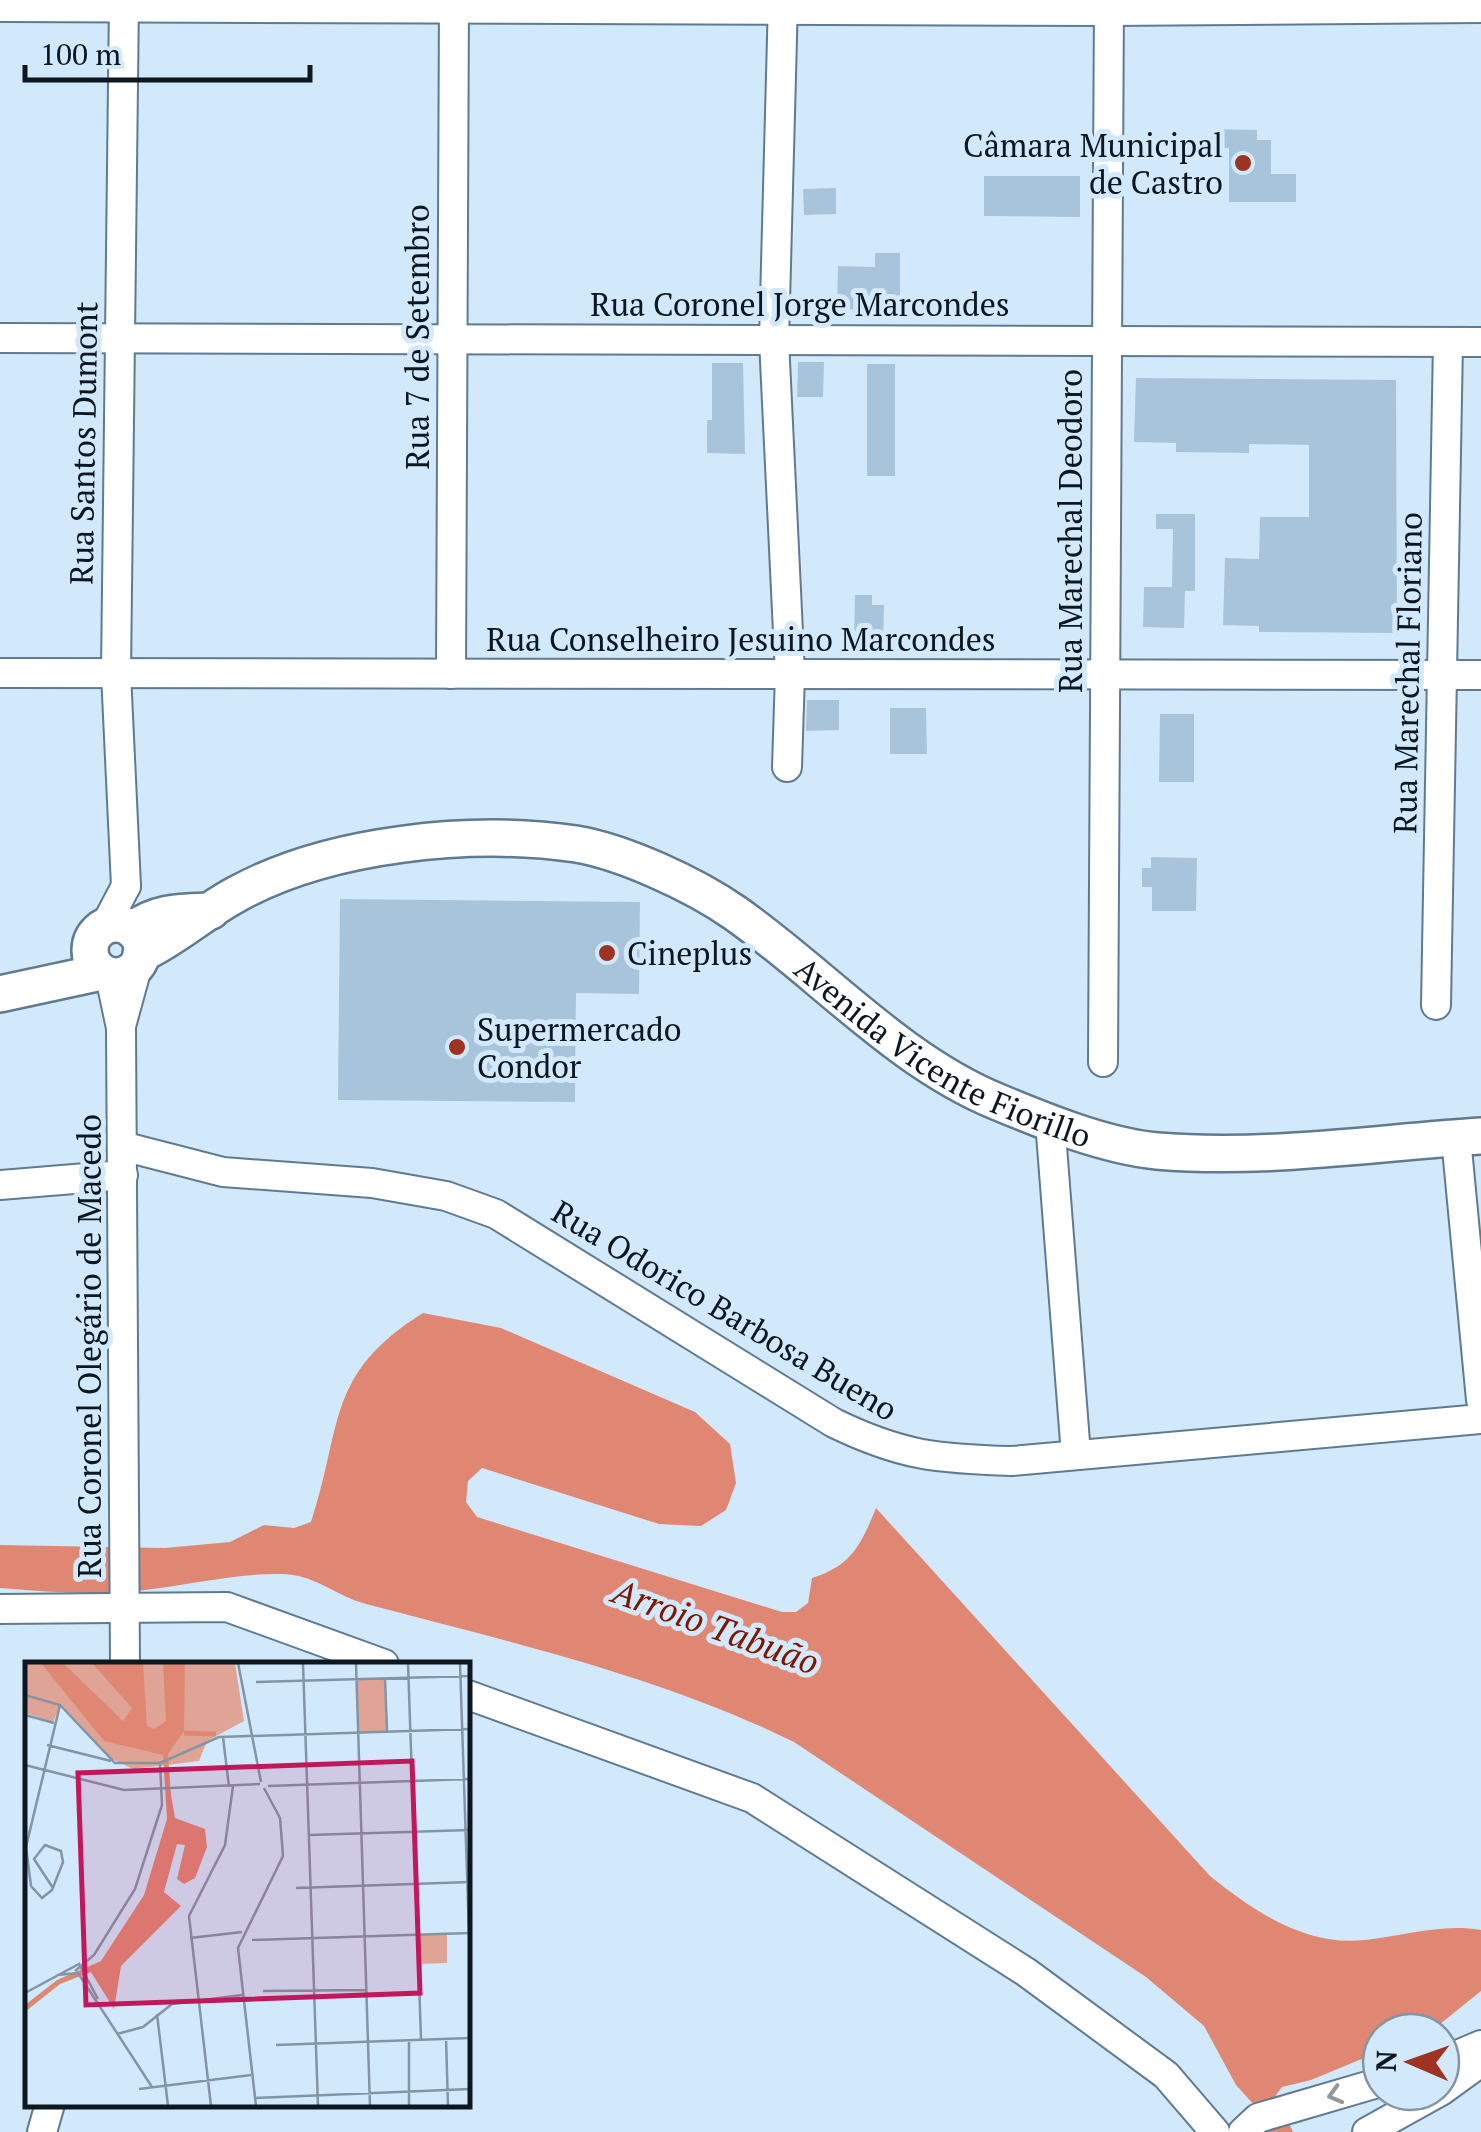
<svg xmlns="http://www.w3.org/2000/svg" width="1481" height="2132" font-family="'PT Serif',serif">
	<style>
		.water { fill: #e08774 }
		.building { fill: #a8c4db }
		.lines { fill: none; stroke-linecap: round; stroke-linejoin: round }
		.minor-casing { stroke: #607a90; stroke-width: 32 }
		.major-casing { stroke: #607a90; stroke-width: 40 }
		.minor { stroke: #fff; stroke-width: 28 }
		.major { stroke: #fff; stroke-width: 35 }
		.oneway { stroke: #92979a }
		.poi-dot { fill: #9d3320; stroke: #d2e9fc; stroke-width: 4 }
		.labels { text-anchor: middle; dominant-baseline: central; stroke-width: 10; stroke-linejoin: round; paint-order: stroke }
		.poi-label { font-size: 32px; fill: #0c171f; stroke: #d2e9fc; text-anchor: start }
		.street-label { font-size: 32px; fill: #0c171f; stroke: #d2e9fc }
		.water-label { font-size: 35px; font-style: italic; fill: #7f1500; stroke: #d2e9fc }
		.inset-river { fill: none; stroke: #e08774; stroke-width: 5 }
		.inset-road { fill: none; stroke: #8395a4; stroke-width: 2.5 }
		.view { fill: #c2185b; fill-opacity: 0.15; stroke: #c2185b; stroke-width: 5 }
		.inset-edge { fill: none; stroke: #0c171f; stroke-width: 5 }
	</style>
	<rect width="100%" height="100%" fill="#d2e9fc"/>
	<path class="water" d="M423,1313l78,15 194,84 35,32 6,39 -10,27 -25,16 -42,-2 -177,-56 -14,13 -2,21 11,15 305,95h14l12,-9 4,-25c39,-12 49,-33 64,-70l334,368c45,36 95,70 155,64 39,-4 76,-17 116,-10v61l-51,41h-49v19l-70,29 -29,7 -6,8 17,37h-27l-10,-25 -20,-22 -32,-59 -58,-49 -352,-235c-134,-66 -284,-100 -428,-138 -30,-8 -52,-30 -85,-30 -44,-1 -92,11 -136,16 -48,6 -97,2 -145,-2v-43l165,3 65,-6 34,-17 30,3 17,-6c32,-96 14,-148 112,-209z"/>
	<g class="building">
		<polygon points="1215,129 1257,130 1257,140 1271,140 1271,174 1296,174 1296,202 1229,202 1229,148 1215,148"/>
		<polygon points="984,176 1080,176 1080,217 984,216"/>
		<polygon points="836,188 836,214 804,215 803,189"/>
		<polygon points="875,253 900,253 900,314 837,308 838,266 875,267"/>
		<polygon points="798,362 824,362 823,397 797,397"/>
		<polygon points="712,363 743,363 745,454 707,453 707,420 712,420"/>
		<rect x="867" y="364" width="28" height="112"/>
		<polygon points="1136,378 1396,380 1397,633 1259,632 1259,626 1223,625 1225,558 1259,559 1260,517 1309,517 1309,445 1249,444 1249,453 1176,452 1176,443 1134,442"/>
		<polygon points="1156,514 1195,514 1195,591 1185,591 1184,628 1143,627 1144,587 1172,587 1173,529 1156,529"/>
		<polygon points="855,595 872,595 872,605 884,605 883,643 854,642"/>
		<polygon points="807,700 839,700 839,730 806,731"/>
		<polygon points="890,708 926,708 927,754 890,754"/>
		<polygon points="1160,714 1194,714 1194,782 1159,782"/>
		<polygon points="1151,857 1197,858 1196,911 1152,911 1152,887 1142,887 1142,868 1151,868"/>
		<polygon points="340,899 640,902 639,994 576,993 575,1102 338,1100"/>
	</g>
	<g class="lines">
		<g class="minor-casing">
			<g id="minor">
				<polyline points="124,0 116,673 126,886"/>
				<polyline points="783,0 774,340 790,674 787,767"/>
				<polyline points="0,7 1109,11 1481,8"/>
				<polyline points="0,338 1481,342"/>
				<polyline points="0,673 1481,675"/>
				<polyline points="451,674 454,0"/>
				<polyline points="105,926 126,886"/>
				<polyline points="110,976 121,1028 125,1664"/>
				<polyline points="1436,1005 1448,342"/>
				<polyline points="121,1026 138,964"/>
				<polyline points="1103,1062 1109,0"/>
				<polyline points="1050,1121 1076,1455"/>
				<polyline points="1456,1138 1481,1400"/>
				<path d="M122,1146l101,26 149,11 74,13 50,18 338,209c68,33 104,36 178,38l469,-42"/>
				<polyline points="0,1185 123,1175"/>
				<polyline points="0,1609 227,1607 384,1664"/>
				<polyline points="468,1695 752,1798 1026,1972 1166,2075 1215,2132"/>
				<polyline points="1441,2062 1481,2045"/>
				<polyline points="1441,2091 1481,2062"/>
				<polyline points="42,2132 50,2104"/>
				<polyline points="1243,2132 1258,2118 1381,2082"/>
				<polyline points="1367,2132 1439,2092"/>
			</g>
		</g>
		<g class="major-casing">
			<g id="major">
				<circle cx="116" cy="950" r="26"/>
				<path d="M132,930c25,-19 49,-18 79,-19"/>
				<path id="s1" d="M141,954c35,-16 62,-42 96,-60 93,-51 235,-65 339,-50 48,8 119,41 159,69 87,61 163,148 263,189 48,20 107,44 159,49 108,9 216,-8 324,-15"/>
				<polyline points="0,994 102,972"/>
			</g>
		</g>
		<use href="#minor" class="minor"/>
		<use href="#major" class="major"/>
	</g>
	<defs><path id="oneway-chevron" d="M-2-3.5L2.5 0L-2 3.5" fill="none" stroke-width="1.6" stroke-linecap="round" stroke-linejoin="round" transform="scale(2.5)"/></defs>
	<use class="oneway" href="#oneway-chevron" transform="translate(1335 2095) rotate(164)"/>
	<g class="poi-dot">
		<circle cx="1243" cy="163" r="10"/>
		<circle cx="607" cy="953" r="10"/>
		<circle cx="457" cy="1047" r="10"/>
	</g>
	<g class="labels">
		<g class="poi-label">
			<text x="1223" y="145" text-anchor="end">Câmara Municipal<tspan x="1223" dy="37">de Castro</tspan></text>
			<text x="627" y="953">Cineplus</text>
			<text x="477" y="1029">Supermercado<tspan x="477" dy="37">Condor</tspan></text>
		</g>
		<g class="street-label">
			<text x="800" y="304">Rua Coronel Jorge Marcondes</text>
			<text transform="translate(417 337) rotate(-90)">Rua 7 de Setembro</text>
			<text transform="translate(83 443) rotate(-89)">Rua Santos Dumont</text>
			<text transform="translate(1070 531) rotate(-90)">Rua Marechal Deodoro</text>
			<text x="741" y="639">Rua Conselheiro Jesuino Marcondes</text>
			<text transform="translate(1407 673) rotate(-89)">Rua Marechal Floriano</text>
			<text stroke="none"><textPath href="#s1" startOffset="888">Avenida Vicente Fiorillo</textPath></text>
			<text transform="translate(725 1310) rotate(31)">Rua Odorico Barbosa Bueno</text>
			<text transform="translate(89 1346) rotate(-90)">Rua Coronel Olegário de Macedo</text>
		</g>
		<g class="water-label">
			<text transform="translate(716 1626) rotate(20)">Arroio Tabuão</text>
		</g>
	</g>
	<g transform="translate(25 1662)">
		<rect width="445" height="445" fill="#d2e9fc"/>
		<path d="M0,1h210l9,58 -37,20 -8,20 -66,8 -21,-10 -51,-54 -8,17 -28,-9zM332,17h27l3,52 -28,1zM422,272v29l-29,1 -1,-29z" fill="#dfa496"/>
		<path d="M16,1h22l60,58 9,-13 -40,-45h51l4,63 7,3 12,-8 -3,-58h22l-1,68 -16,23 3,41 4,23 30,11 2,18 -12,31 -11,6 -7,-5 8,-34 -8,-1 -13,48 17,14 -60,60 -7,43 -23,-37 -31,12 -34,27 -1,-6 32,-25 44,-19 43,-66 23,-76 -4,-64 -59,-14z" fill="#e08774"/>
		<path class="inset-river" d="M159,71l32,1"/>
		<path class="inset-road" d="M213,1l23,119M278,1l15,443M331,1l14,443M383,1l13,376M435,1l9,270M360,16l2,53M231,20l214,-6M0,33l35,10 55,58h45l2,42 -27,84 -41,66 -19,16M0,53l29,8M198,75l6,50M22,83l64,16M135,101l59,-26 251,-8M0,103l99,25 136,-6M243,124l202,-7M284,173l161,-5M28,226l-19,-29 11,-14 16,6 2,11 -11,28 -10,8 -11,-12 -5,-39 34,-142M271,226l174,-6M165,276l52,-6M227,278l218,-7M32,313l21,-2 74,114M238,329l104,-1M0,331l54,-29 19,35M132,352l11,92M92,372l26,-7 29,-23 70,-9M421,376l2,68M384,378v66M251,383l194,-7M114,427l112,-14M230,436l215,-9M186,444l-22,-190 36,-71 8,-59M231,444l-18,-158 45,-92 -3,-38 -16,-30"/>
		<path class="view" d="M387,99l8,232 -334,12 -8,-232z"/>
		<rect width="445" height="445" class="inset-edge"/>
	</g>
	<g transform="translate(1411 2062) rotate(272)"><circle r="48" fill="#d2e9fc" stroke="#8395a4" stroke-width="2.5"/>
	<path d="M0-8L18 38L0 25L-18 38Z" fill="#9d3320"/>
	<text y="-15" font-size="28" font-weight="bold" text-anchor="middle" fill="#0c171f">N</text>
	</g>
	<path d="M25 65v15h285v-15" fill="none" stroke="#0c171f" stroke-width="5"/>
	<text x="40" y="65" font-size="30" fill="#0c171f" stroke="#d2e9fc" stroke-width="8" paint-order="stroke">100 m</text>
</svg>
